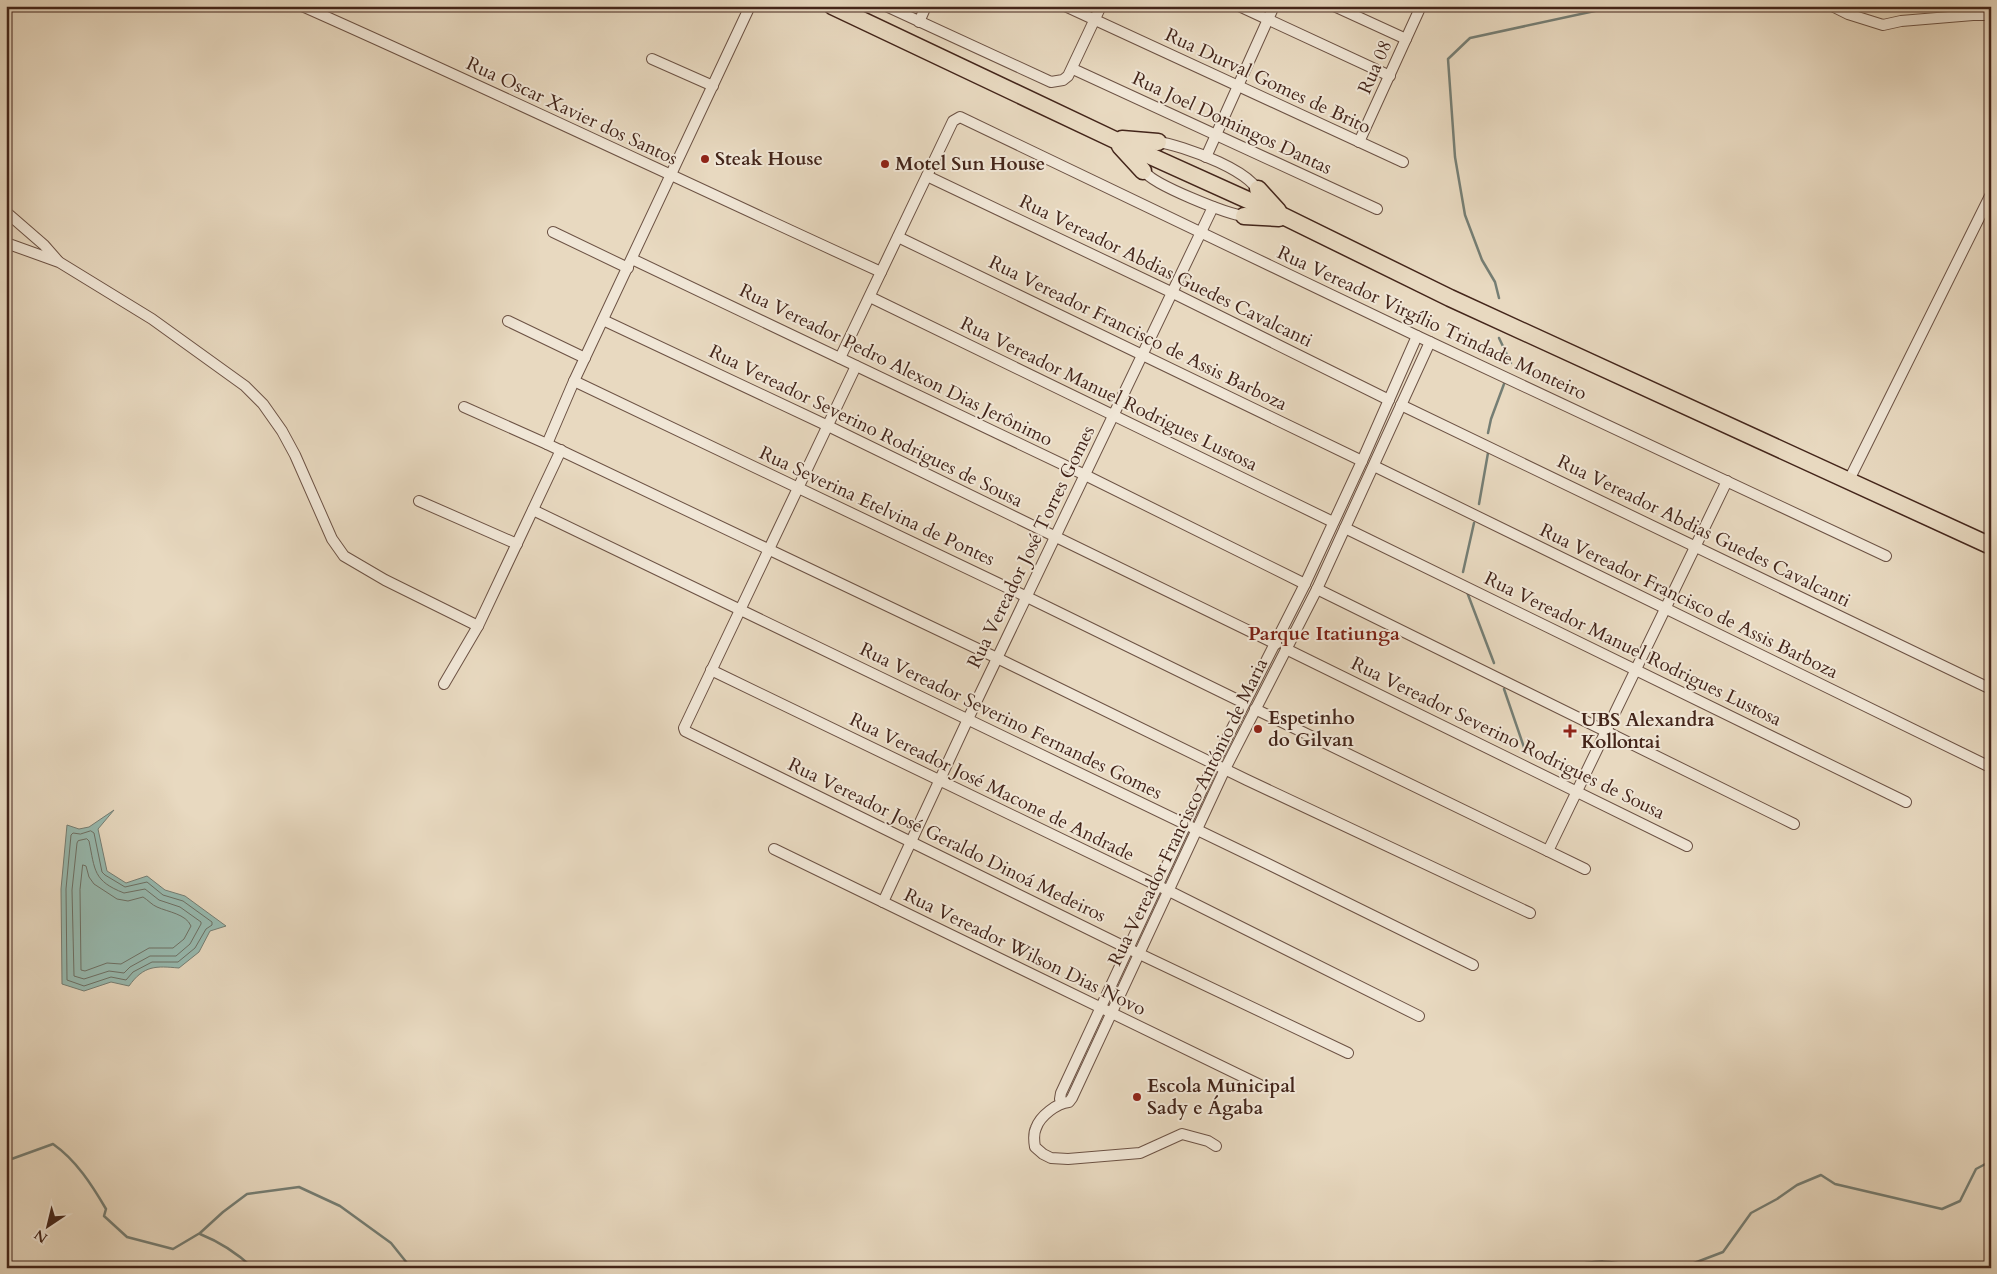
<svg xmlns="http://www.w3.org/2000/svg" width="1997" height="1274" font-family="Cardo,serif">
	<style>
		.water { fill: #97bab0; stroke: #757e74 }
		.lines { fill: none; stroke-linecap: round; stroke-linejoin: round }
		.shore { stroke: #6d7065; stroke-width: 1 }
		.stream { stroke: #757e74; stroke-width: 2.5 }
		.minor-casing { stroke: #6c5244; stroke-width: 12 }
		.primary-casing { stroke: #43251a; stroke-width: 19 }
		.minor { stroke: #f0e6d6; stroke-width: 10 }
		.primary { stroke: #e8d9c0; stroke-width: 16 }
		.poi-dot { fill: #8f2418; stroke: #f0e6d6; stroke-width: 2 }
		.labels { text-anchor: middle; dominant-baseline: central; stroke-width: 4; stroke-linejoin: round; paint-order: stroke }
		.street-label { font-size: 19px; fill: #43251a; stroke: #f0e6d6 }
		.poi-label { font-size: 19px; font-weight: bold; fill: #43251a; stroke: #f0e6d6; text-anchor: start }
		.neighbourhood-label { font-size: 20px; font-weight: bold; fill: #7a1f14; stroke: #f0e6d6 }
	</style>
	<rect width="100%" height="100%" fill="#e8d9c0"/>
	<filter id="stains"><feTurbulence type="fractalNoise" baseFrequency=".004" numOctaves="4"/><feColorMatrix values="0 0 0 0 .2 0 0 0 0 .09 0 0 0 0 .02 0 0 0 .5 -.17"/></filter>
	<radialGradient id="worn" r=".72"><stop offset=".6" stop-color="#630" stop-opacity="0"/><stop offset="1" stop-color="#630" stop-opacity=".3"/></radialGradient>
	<path class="water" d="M114,810l-16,19 9,42 19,12 21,-7 18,14 20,6 41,30 -16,5 -11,21 -20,16c-23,-2 -35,-3 -50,18l-18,-4 -27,9 -22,-7 -1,-95 6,-64 12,4 10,-2z"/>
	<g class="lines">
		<g class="shore">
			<polygon points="91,831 94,833 102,872 105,875 125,887 147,882 163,895 183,901 212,922 212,925 206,929 195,948 178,962 152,962 133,972 126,980 111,977 84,986 67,980 66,889 71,835 73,833 80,834"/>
			<path d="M87,839l2,2c6,29 4,40 35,52l21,-4 14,11 21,7 21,15v2l-11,20 -14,12h-26l-20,11 -6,6 -15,-2 -25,8 -10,-3 -2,-86 5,-47 1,-2z"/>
			<path d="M83,865l3,1 3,11 5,7 23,15 11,2 15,-4c5,3 9,8 14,10 11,5 29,7 34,19l-7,13 -11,9h-24l-28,16 -14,-1 -22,8 -4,-1 -1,-80z"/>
		</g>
		<g class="stream">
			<polyline points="1499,298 1495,282 1482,260 1465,215 1455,157 1448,59 1470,38 1618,6"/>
			<polyline points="1499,338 1511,363"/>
			<polyline points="1488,433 1491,419 1504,384"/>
			<polyline points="1479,504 1488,453"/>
			<polyline points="1463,572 1474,523"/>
			<polyline points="1467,592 1494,663"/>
			<polyline points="1504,689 1526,753"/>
			<path d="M6,1161l47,-17c23,16 39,41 53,65l-2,7 23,21 46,12 27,-16 23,-21 24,-18 52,-7 41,19 51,37 20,25"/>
			<path d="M200,1234c20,8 37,19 53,34"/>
			<path d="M1569,1268c24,-9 45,-8 69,0"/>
			<polyline points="1681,1268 1723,1252 1751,1213 1777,1199 1797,1185 1821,1175 1835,1184 1942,1209 1960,1201 1976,1169 1991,1161"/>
		</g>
		<g class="minor-casing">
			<g id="minor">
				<path d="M302,6c194,86 386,178 579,266"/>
				<polyline points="886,6 1051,82 1063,80 1068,76 1101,6"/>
				<polyline points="1065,6 1403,162"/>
				<polyline points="1239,6 1390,76"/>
				<polyline points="1334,6 1406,39"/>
				<polyline points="1832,6 1848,14 1883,25 1901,21 1973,15 1991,15"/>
				<polyline points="919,22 926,6"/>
				<polyline points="652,59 713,86"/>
				<polyline points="1073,69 1377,209"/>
				<path d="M1158,142c20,2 108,32 101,58 -2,9 -7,12 -15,16 -17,-2 -90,-31 -99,-44 -10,-13 1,-24 13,-30z"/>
				<polyline points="1359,142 1421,6"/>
				<polyline points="1206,157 1274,6"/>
				<polyline points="927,176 1173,293 1389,400"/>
				<polyline points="6,212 44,245 58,261"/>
				<polyline points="553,232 628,268"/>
				<polyline points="898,237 1362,461"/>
				<polyline points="6,243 59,262 152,319 245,386 263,404 282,431 295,455 332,539 344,556 385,580 478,626"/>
				<polyline points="632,259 1085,475 1305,584"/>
				<polyline points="870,297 1333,522"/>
				<polyline points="603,320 826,425 1276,644"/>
				<polyline points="508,321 585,358"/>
				<polyline points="840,358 953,121 960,117 1417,336 1886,556"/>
				<polyline points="856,366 684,728 685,731 1127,948 1348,1053"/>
				<polyline points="574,381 1027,597 1244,703"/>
				<polyline points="1401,405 1991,689"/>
				<polyline points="464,407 547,444 997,658 1247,780 1530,913"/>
				<polyline points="547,444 574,381 750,6"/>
				<polyline points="1374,466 1988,766"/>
				<polyline points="1848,482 1991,194"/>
				<polyline points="419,501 517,544"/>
				<polyline points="533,510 1268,864 1473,965"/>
				<polyline points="1345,528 1906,802"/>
				<polyline points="1317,589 1794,824"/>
				<polyline points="1286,649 1687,846"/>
				<polyline points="711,670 1169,891 1419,1016"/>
				<polyline points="444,684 478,626 561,450"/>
				<polyline points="1255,709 1585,869"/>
				<polyline points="774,849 1260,1085"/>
				<polyline points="1548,851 1727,481"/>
				<polyline points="883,902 968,719 1213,207"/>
				<polyline points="1063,1102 1060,1099 1061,1093 1214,764 1305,584 1362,461 1417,336"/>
				<path d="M1216,1146l-8,-5 -26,-7 -42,19 -72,6 -17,-1 -8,-4 -8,-7c-1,-6 -2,-13 1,-19 4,-12 21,-25 33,-26l3,-4 153,-329 92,-180 113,-247"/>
			</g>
		</g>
		<g class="primary-casing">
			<g id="primary">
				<polyline points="832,6 1115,140 1283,216 1450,298 1991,546"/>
				<polyline points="1122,139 1158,142"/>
				<polyline points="1120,146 1143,171"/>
				<polyline points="1258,189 1278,211"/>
				<polyline points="1244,216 1279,218"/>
			</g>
		</g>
		<use href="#minor" class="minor"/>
		<use href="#primary" class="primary"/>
	</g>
	<g class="poi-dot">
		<circle cx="705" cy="159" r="5"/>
		<circle cx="885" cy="164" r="5"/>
		<circle cx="1258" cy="729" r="5"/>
		<path d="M1567.5 723.5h5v5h5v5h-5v5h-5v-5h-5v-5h5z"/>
		<circle cx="1137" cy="1097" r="5"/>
	</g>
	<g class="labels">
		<g class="street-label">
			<text transform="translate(1375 67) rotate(-66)">Rua 08</text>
			<text transform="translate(1268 81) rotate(25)">Rua Durval Gomes de Brito</text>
			<text transform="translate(572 111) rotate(25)">Rua Oscar Xavier dos Santos</text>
			<text transform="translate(1232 123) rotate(25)">Rua Joel Domingos Dantas</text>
			<text transform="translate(1166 271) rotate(26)">Rua Vereador Abdias Guedes Cavalcanti</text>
			<text transform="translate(1432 323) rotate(25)">Rua Vereador Virgílio Trindade Monteiro</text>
			<text transform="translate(1138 333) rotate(26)">Rua Vereador Francisco de Assis Barboza</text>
			<text transform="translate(896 365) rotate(26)">Rua Vereador Pedro Alexon Dias Jerônimo</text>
			<text transform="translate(1109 394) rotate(26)">Rua Vereador Manuel Rodrigues Lustosa</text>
			<text transform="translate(866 426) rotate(26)">Rua Vereador Severino Rodrigues de Sousa</text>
			<text transform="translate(877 506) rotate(25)">Rua Severina Etelvina de Pontes</text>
			<text transform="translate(1704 531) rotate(26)">Rua Vereador Abdias Guedes Cavalcanti</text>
			<text transform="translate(1031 547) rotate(-64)">Rua Vereador José Torres Gomes</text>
			<text transform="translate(1689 601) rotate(26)">Rua Vereador Francisco de Assis Barboza</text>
			<text transform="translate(1633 649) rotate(26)">Rua Vereador Manuel Rodrigues Lustosa</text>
			<text transform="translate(1011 721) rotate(26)">Rua Vereador Severino Fernandes Gomes</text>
			<text transform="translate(1508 738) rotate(26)">Rua Vereador Severino Rodrigues de Sousa</text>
			<text transform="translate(992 787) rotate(26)">Rua Vereador José Macone de Andrade</text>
			<text transform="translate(1188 812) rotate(-64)">Rua Vereador Francisco António de Maria</text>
			<text transform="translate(947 840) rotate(26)">Rua Vereador José Geraldo Dinoá Medeiros</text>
			<text transform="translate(1025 952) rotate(26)">Rua Vereador Wilson Dias Novo</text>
		</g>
		<g class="poi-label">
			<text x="715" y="159">Steak House</text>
			<text x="895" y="164">Motel Sun House</text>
			<text x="1268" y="718">Espetinho<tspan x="1268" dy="22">do Gilvan</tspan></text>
			<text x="1581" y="720">UBS Alexandra<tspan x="1581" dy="22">Kollontai</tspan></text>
			<text x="1147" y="1086">Escola Municipal<tspan x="1147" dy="22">Sady e Ágaba</tspan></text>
		</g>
		<g class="neighbourhood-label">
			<text x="1324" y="633">Parque Itatiunga</text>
		</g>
	</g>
	<rect width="1997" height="1274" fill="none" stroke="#e8d9c0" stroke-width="25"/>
	<rect x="8" y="8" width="1982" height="1259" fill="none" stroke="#43251a" stroke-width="2.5"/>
	<rect x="12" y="12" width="1972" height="1249" fill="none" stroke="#43251a"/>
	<g transform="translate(48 1226) rotate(215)" stroke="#f0e6d6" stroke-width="4" paint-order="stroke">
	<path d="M0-4L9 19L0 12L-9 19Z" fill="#43251a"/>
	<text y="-8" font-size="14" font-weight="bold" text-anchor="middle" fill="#43251a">N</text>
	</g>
	<rect width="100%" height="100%" filter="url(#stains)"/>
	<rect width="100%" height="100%" fill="url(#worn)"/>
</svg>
